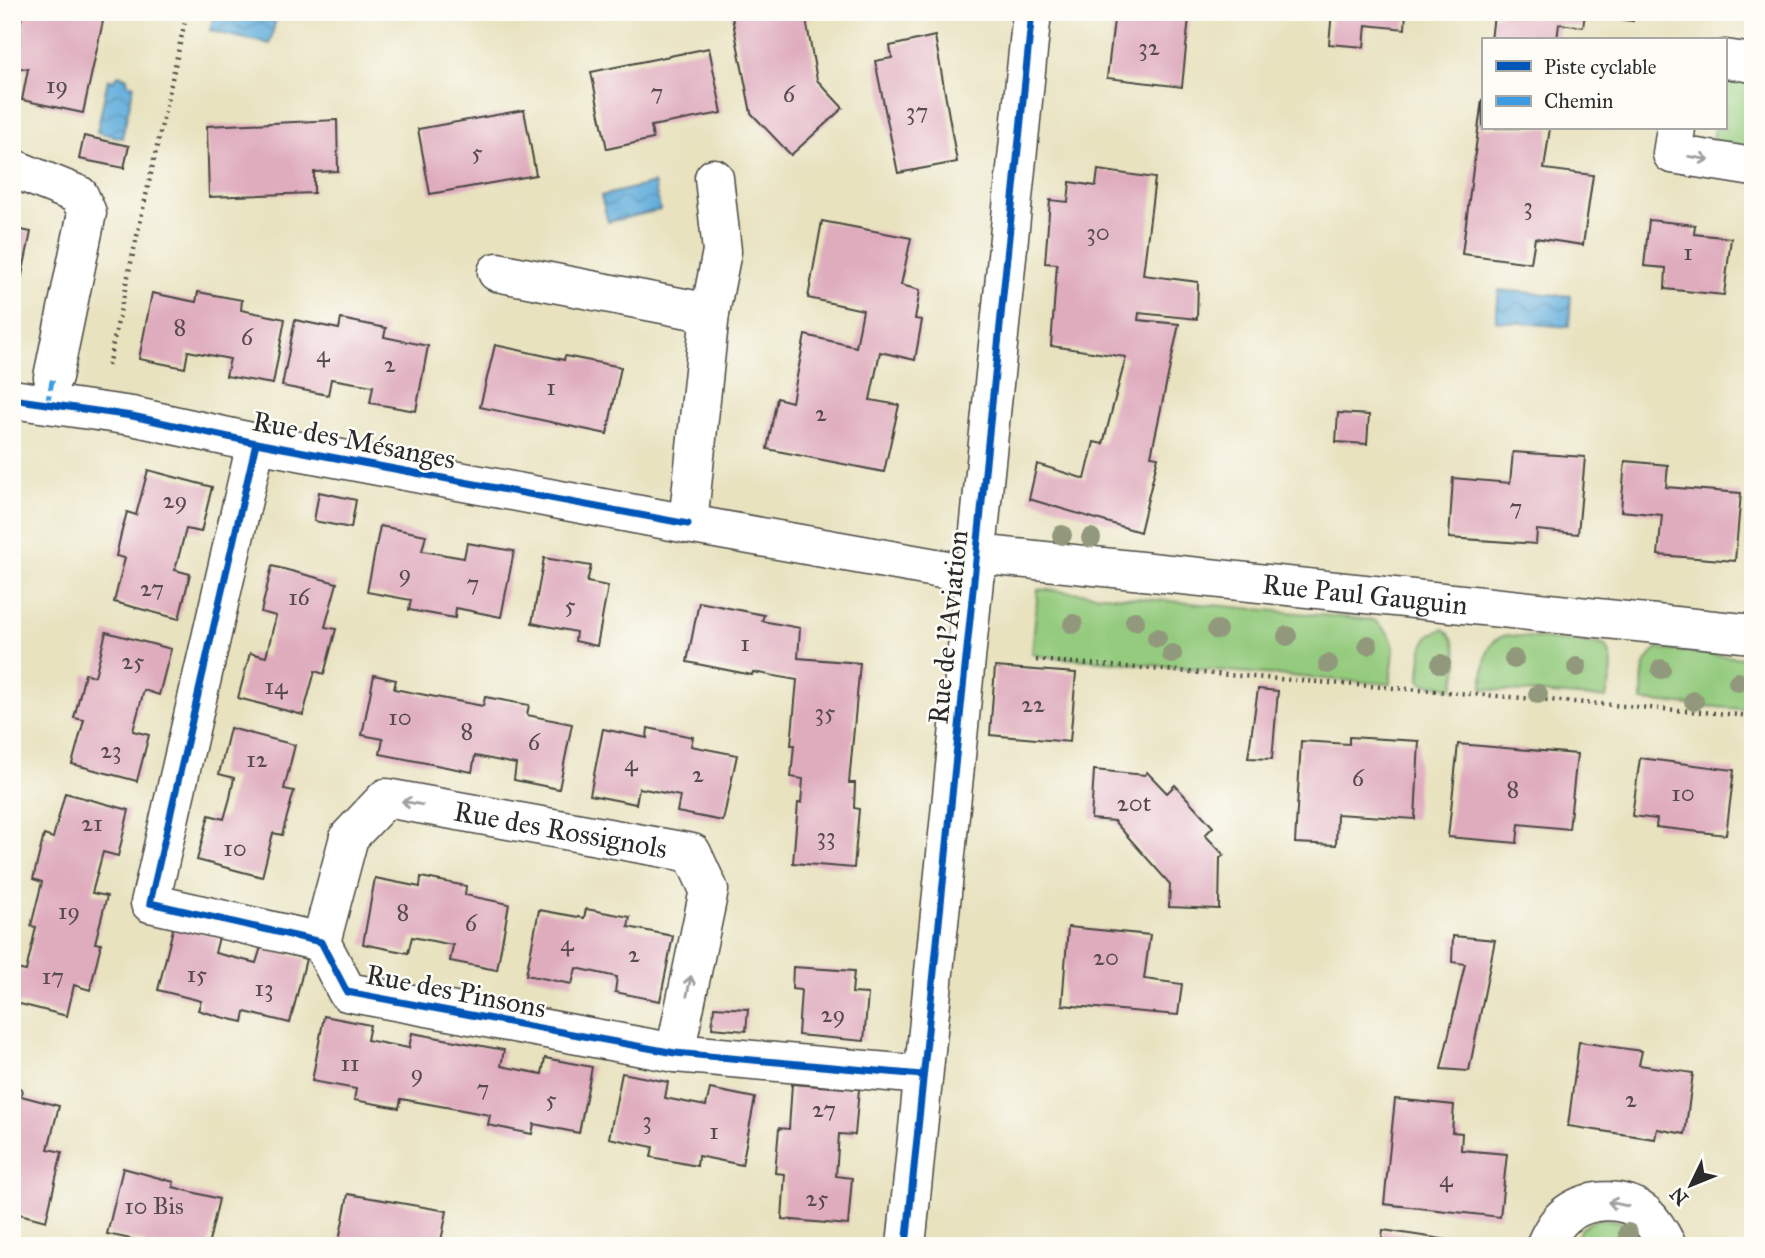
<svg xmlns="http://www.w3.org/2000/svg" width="1765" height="1258" font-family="'IM FELL Great Primer',serif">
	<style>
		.green { fill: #94cb7e; stroke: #607b54; stroke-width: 2 }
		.water { fill: url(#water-waves); stroke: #476d84; stroke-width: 2 }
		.building { fill: #dfacbe }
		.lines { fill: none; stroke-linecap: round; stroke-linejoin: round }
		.street-casing { stroke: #474641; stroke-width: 41 }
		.path { stroke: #474641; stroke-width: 4.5; stroke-dasharray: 2 5; stroke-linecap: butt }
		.street { stroke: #fff; stroke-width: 38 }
		.quiet { stroke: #3d9ce1; stroke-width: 5; stroke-dasharray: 10 5; stroke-linecap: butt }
		.cycleway-casing { stroke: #fdfcf7; stroke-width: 11 }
		.cycleway { stroke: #0057b8; stroke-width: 7 }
		.tree { fill: #91987b }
		.oneway { stroke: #a0a0a0 }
		.labels { text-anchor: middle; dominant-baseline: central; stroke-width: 5; stroke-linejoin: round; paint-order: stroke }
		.number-label { font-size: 24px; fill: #584b50 }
		.street-label { font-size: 28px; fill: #2b2b2b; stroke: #fdfcf7 }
	</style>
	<defs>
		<pattern id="water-waves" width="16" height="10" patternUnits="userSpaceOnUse" patternTransform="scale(1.75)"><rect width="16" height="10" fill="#63afdc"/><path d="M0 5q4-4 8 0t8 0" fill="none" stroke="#528fb3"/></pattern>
	</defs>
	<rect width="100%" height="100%" fill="#fdfcf7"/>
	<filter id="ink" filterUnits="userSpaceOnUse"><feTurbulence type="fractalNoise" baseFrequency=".0143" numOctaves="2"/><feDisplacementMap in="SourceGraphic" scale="14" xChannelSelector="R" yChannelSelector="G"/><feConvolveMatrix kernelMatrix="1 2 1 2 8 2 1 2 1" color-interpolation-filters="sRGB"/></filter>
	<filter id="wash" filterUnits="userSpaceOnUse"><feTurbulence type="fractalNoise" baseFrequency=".00686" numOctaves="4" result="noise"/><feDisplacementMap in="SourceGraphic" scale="28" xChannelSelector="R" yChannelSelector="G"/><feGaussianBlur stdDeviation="1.57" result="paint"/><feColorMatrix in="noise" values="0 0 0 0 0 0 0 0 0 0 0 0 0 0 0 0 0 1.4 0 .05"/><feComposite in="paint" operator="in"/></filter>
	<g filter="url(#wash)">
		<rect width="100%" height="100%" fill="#e8e2bf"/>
		<g class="green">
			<polygon points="1725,78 1753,78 1753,151 1718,145 1714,139 1714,128 1725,128"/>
			<path d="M1038,589l336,31c28,20 19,33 16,64l-352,-28 -6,-3z"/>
			<path d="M1444,629c16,12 17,42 8,59l-30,-5 -2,-4 2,-30 8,-15z"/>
			<path d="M1507,635l97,10c14,15 6,35 2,53l-124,-9c3,-20 0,-49 25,-54z"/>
			<path d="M1657,649l96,10v51l-111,-9c1,-21 -3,-37 15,-52z"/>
			<polygon points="1599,1218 1637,1225 1646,1246 1612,1246 1612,1243 1577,1238 1581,1228"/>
		</g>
		<g class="water">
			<polygon points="214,12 277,14 270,44 210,31"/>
			<polygon points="121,75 127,78 128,84 134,85 122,138 97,132 108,79 113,81 117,76"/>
			<polygon points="654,183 660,210 608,222 601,196"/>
			<polygon points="1499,290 1571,296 1569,327 1496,321"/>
		</g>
		<g id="blocks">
			<g class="building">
				<polygon points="23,12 105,12 83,113 22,100 28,69 12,67 12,59"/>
				<polygon points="731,12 811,12 812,18 806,19 817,80 843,108 791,155 751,113"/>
				<polygon points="1115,12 1155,12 1189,17 1182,87 1107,78"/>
				<polygon points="1332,12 1406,12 1405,29 1366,25 1364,47 1329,44"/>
				<polygon points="1500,12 1634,12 1633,21 1585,14 1583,27 1559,24 1557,40 1491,40 1494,15 1499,16"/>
				<polygon points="935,36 957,162 898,173 875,61 892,58 890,46"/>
				<polygon points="709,48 722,113 651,126 653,139 607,149 591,72"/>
				<polygon points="1482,99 1483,128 1550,128 1544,169 1593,175 1583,245 1535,238 1531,263 1462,254"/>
				<polygon points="524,110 536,175 430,194 418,129"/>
				<polygon points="337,120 338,171 314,172 314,193 209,197 207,126"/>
				<polygon points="84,136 129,146 124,168 79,159"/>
				<polygon points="1098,170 1155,178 1143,275 1198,282 1197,319 1139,313 1138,320 1179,324 1151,456 1158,457 1140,532 1029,499 1037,464 1085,479 1094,442 1103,444 1126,357 1051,346 1057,264 1045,263 1050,200 1068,202 1070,182 1096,186"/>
				<polygon points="1649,220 1695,225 1694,234 1731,238 1724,295 1665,289 1666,268 1644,266"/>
				<polygon points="822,221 911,238 901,285 920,290 915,319 922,320 915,360 880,352 870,400 899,405 884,472 767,449 777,398 792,402 805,335 856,347 863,310 808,298"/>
				<polygon points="12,228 31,232 19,290 12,289"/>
				<polygon points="198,292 242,300 241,310 285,319 273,384 226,376 230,359 188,351 185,368 139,359 152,293 196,302"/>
				<polygon points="341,319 386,328 384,337 428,346 416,411 370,403 373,386 331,379 328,395 282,386 295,320 339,329"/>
				<polygon points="495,345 564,360 565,356 621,367 607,434 480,407"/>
				<polygon points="1338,413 1369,415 1367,444 1336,442"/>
				<polygon points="1513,452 1585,457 1578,534 1537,530 1536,544 1449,538 1453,478 1510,483"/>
				<polygon points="1625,461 1668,465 1666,487 1741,493 1735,561 1658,555 1662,515 1621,511"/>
				<polygon points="148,470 212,487 201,532 186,529 175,570 190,574 179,619 114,602 125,558 116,556 121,534 127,512 136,515"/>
				<polygon points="319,492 356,500 351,528 314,521"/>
				<polygon points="380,526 426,535 422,551 464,558 467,543 514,551 501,617 456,608 455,618 409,610 411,600 367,592"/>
				<polygon points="544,558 591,566 587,582 608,586 597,646 575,641 576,632 532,623"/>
				<polygon points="272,566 337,583 325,627 336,629 324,674 315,671 303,715 238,698 250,653 266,657 276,616 261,612"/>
				<polygon points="699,602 764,615 762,621 800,628 798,658 860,663 849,783 855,783 854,808 859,809 854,868 793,863 798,803 801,803 803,779 791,777 794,745 791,745 797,680 753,672 752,675 687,662"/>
				<polygon points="106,632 171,649 159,695 144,690 133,731 149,735 137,781 72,764 84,720 74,718 85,674 95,676"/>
				<polygon points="995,667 1076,673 1070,742 990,735"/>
				<polygon points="374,675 396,680 394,689 483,706 485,697 529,705 527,715 572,724 559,789 514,780 516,764 475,756 472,772 380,754 383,739 362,735"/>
				<polygon points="1258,689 1278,691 1272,759 1248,758"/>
				<polygon points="230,728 295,745 284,789 294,791 282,835 273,833 262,877 197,860 209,815 224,819 230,798 234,778 219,774"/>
				<polygon points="648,728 693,737 691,746 737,755 723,821 677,812 680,796 639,788 636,804 590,795 603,729 647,738"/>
				<polygon points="1349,737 1419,741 1415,819 1337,814 1336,845 1295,843 1301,741 1349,744"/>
				<polygon points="1458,744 1577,754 1569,829 1519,824 1517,843 1448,837"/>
				<polygon points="1640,758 1734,770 1726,835 1656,827 1657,819 1632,816"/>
				<polygon points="1094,770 1145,775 1147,772 1167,793 1175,785 1213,827 1205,835 1224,855 1220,858 1219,909 1169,907 1170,884 1114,821 1091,819"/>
				<polygon points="65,793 129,810 118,856 103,852 92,893 107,896 95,943 101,944 90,990 74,985 67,1016 12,1002 12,981 16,969 26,971 36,927 31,926 42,882 33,879 44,835 53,838"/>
				<polygon points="421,877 466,886 465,895 509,904 497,970 450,961 453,945 412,937 408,953 363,944 375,878 420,887"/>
				<polygon points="586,909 630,917 628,927 673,936 660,1001 615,992 617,977 576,968 572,984 526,975 539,910 584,918"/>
				<polygon points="174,925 219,937 215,953 256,963 261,947 306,959 290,1023 245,1012 243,1022 221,1017 198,1010 201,1001 158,990"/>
				<polygon points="1068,927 1150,935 1144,979 1182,984 1178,1015 1062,1005"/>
				<polygon points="1453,936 1495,940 1469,1071 1441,1069 1465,964 1452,962"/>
				<polygon points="793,967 854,971 852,993 868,994 864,1041 798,1035 801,990 792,989"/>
				<polygon points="714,1007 748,1009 746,1031 712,1028"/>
				<polygon points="324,1016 370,1025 367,1040 387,1044 409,1048 412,1033 504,1050 501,1066 521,1070 542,1074 545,1058 592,1067 579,1133 534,1124 532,1134 488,1125 490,1115 401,1099 399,1108 354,1100 356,1089 312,1081"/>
				<polygon points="1579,1042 1642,1051 1639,1065 1693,1073 1685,1134 1657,1129 1655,1139 1568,1126"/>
				<polygon points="622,1073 668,1082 665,1098 685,1102 706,1106 710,1089 755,1098 742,1165 698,1156 697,1166 651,1157 653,1147 609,1138"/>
				<polygon points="792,1084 859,1089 855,1135 839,1134 836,1176 852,1178 848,1225 782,1219 785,1174 775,1173 779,1128 789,1129"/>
				<polygon points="12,1086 22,1089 21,1096 59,1106 48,1149 62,1152 46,1221 12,1212"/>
				<polygon points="1395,1099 1454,1105 1452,1132 1462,1133 1461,1150 1507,1154 1500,1217 1384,1204"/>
				<polygon points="123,1168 174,1182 173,1187 219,1199 208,1246 144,1246 145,1242 107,1234"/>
				<polygon points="348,1194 447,1211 440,1246 338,1246"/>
				<polygon points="1383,1230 1469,1243 1469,1246 1381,1246"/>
			</g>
		</g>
	</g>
	<g filter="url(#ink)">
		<use href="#blocks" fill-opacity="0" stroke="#474641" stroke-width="2"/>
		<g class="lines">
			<g class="street-casing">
				<g id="street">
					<polyline points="1725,59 1753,63"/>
					<polyline points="1676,128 1672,154 1753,167"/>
					<polyline points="12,168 79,195 87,213 53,377"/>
					<polyline points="497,272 710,313"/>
					<polyline points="12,399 132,416 256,443 688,524 975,575"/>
					<polyline points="256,443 150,903 321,942 347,992 675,1053 922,1075"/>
					<polyline points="688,524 710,313 722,251 714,178"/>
					<path id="s1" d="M977,554l776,80"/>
					<path id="s2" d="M321,942l28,-105 37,-39 306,55 17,37 -34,163"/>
					<polyline points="906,1246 1032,12"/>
					<path d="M1545,1246c5,-12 11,-24 22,-32 22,-16 56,-18 78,0 10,9 16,20 22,32"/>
				</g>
			</g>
			<g class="path">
				<polyline points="108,366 187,12"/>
				<polyline points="1036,660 1753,716"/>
			</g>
			<use href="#street" class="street"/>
			<polyline class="quiet" points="47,404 53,377"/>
			<g class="cycleway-casing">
				<g id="cycleway">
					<polyline points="12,399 132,416 256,443 688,524"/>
					<polyline points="256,443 150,903 321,942 347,992 675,1053 922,1075"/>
					<polyline points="906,1246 1032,12"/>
				</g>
			</g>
			<use href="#cycleway" class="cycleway"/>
		</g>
		<g class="tree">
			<circle cx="1062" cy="535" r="10"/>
			<circle cx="1091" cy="538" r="10"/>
			<circle cx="1135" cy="621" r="10"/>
			<circle cx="1073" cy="624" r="10"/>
			<circle cx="1217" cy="630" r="10"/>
			<circle cx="1287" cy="636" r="10"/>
			<circle cx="1157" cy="638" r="10"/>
			<circle cx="1368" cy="645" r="10"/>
			<circle cx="1172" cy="654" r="10"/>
			<circle cx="1514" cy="659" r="10"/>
			<circle cx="1328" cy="664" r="10"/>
			<circle cx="1441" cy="664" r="10"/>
			<circle cx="1577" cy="667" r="10"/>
			<circle cx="1661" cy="669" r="10"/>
			<circle cx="1738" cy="682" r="10"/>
			<circle cx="1538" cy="694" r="10"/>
			<circle cx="1694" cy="701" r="10"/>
			<circle cx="1628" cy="1233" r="10"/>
		</g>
		<defs><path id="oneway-shaft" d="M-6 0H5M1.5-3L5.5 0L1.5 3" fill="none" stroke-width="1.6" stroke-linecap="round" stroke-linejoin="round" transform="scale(1.75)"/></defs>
		<g class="oneway">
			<use href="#oneway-shaft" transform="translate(1699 158) rotate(9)"/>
			<use href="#oneway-shaft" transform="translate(412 803) rotate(-170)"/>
			<use href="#oneway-shaft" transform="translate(689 986) rotate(-78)"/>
			<use href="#oneway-shaft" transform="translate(1618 1204) rotate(-168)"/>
		</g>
	</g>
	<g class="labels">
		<g class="number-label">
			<text x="1149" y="47">32</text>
			<text x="57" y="85">19</text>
			<text x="657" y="92">7</text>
			<text x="789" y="94">6</text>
			<text x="917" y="111">37</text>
			<text x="477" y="152">5</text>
			<text x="1528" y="206">3</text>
			<text x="1098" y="232">30</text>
			<text x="1688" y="252">1</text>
			<text x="180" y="327">8</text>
			<text x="247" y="337">6</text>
			<text x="323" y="354">4</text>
			<text x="390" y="364">2</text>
			<text x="551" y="387">1</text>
			<text x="821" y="413">2</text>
			<text x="175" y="500">29</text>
			<text x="1516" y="507">7</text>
			<text x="405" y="573">9</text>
			<text x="473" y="583">7</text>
			<text x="152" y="588">27</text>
			<text x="299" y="597">16</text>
			<text x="570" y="605">5</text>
			<text x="745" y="643">1</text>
			<text x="133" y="661">25</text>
			<text x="276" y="686">14</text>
			<text x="1033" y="704">22</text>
			<text x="825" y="712">35</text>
			<text x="400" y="717">10</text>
			<text x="467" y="731">8</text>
			<text x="534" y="742">6</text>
			<text x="111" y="750">23</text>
			<text x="257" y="759">12</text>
			<text x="631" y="763">4</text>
			<text x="698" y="774">2</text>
			<text x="1358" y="778">6</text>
			<text x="1513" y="789">8</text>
			<text x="1683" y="793">10</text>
			<text x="1134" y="803">20t</text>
			<text x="92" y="823">21</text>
			<text x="826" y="836">33</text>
			<text x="235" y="848">10</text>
			<text x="69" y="911">19</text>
			<text x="403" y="912">8</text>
			<text x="471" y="923">6</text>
			<text x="567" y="943">4</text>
			<text x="634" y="954">2</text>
			<text x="1106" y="957">20</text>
			<text x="197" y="974">15</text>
			<text x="53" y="976">17</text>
			<text x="264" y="988">13</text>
			<text x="833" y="1014">29</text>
			<text x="350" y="1063">11</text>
			<text x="417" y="1073">9</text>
			<text x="483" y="1088">7</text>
			<text x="551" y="1099">5</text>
			<text x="1631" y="1099">2</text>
			<text x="824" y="1109">27</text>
			<text x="647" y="1120">3</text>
			<text x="714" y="1131">1</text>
			<text x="1446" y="1179">4</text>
			<text x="817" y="1198">25</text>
			<text x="154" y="1206">10 Bis</text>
		</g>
		<g class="street-label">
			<text transform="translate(354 440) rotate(11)">Rue des Mésanges</text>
			<text stroke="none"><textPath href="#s1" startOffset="390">Rue Paul Gauguin</textPath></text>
			<text transform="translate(948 627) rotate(-84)">Rue de l'Aviation</text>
			<text stroke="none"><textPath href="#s2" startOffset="340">Rue des Rossignols</textPath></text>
			<text transform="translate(456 991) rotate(11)">Rue des Pinsons</text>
		</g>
	</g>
	<rect width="1765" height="1258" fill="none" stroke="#fdfcf7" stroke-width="42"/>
	<rect x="1482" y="38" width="245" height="91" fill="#fdfcf7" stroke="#a9a8a5" stroke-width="2"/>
	<rect x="1496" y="61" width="35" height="10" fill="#0057b8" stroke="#a9a8a5" stroke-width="2"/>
	<text x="1544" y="74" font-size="21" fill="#2b2b2b">Piste cyclable</text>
	<rect x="1496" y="96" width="35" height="10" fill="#3d9ce1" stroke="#a9a8a5" stroke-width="2"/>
	<text x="1544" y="108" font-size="21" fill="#2b2b2b">Chemin</text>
	<g transform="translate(1691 1185) rotate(227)" stroke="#fdfcf7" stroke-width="5" paint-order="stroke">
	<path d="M0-5L12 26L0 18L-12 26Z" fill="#2b2b2b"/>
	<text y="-10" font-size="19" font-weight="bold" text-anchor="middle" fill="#2b2b2b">N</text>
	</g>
</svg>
